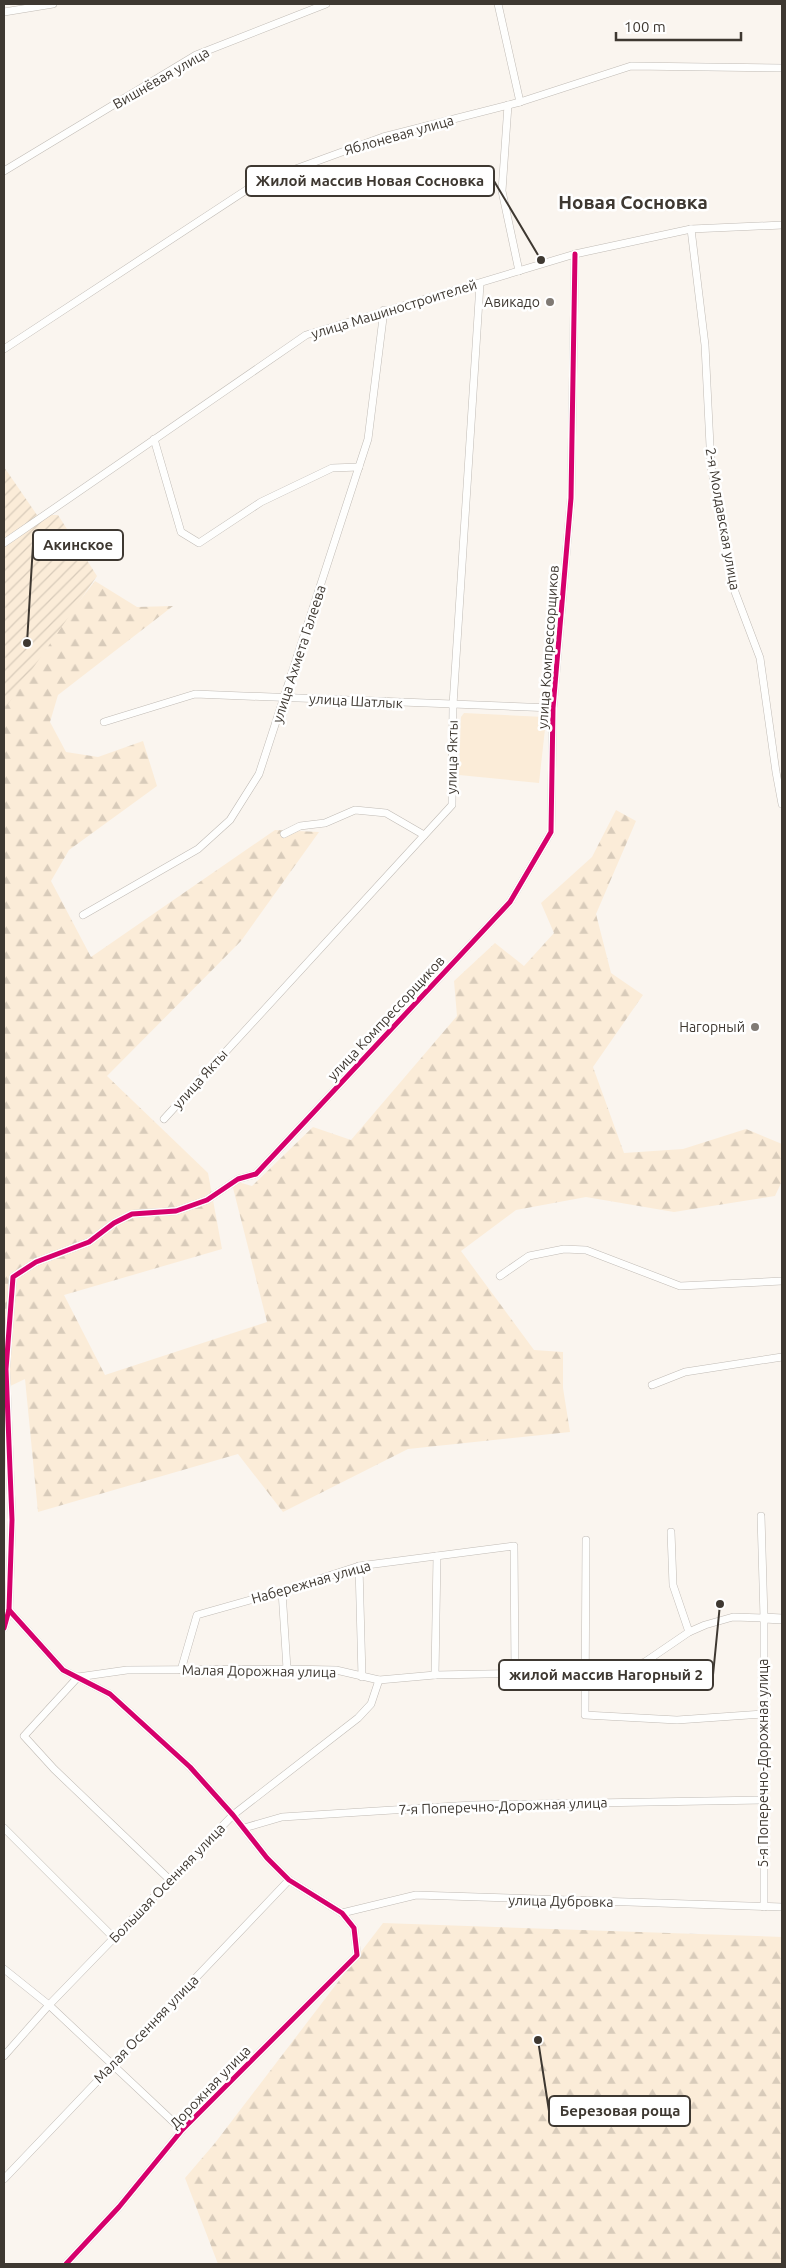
<svg xmlns="http://www.w3.org/2000/svg" width="786" height="2268" font-family="Ubuntu,sans-serif">
	<style>
		.forest { fill: url(#forest-firs) }
		.garden { fill: url(#garden-furrows) }
		.pitch { fill: #fbecd8 }
		.lines { fill: none; stroke-linecap: round; stroke-linejoin: round }
		.minor-casing { stroke: #c0bbb5; stroke-width: 8 }
		.tertiary-casing { stroke: #c0bbb5; stroke-width: 10 }
		.minor { stroke: #fefefd; stroke-width: 7 }
		.tertiary { stroke: #fefefd; stroke-width: 9 }
		.cycleway-casing { stroke: #fff; stroke-width: 8 }
		.cycleway { stroke: #d6006c; stroke-width: 5 }
		.poi-dot { fill: #807a74; stroke: #fff; stroke-width: 2 }
		.labels { text-anchor: middle; dominant-baseline: central; stroke-width: 5; stroke-linejoin: round; paint-order: stroke }
		.street-label { font-size: 14px; fill: #3e3831; stroke: #fff }
		.poi-label { font-size: 14px; fill: #3e3831; stroke: #fff; text-anchor: end }
		.district-label { font-size: 19px; font-weight: bold; fill: #3e3831; stroke: #fff }
		.leader { fill: none; stroke: #3e3831; stroke-width: 2 }
		.callout-dot { fill: #3e3831; stroke: #fff; stroke-width: 2 }
		.callout { fill: #fff; stroke: #3e3831; stroke-width: 2 }
		.callout-label { font-size: 15px; text-anchor: middle; font-weight: bold; fill: #3e3831 }
	</style>
	<defs>
		<pattern id="forest-firs" width="22" height="20" patternUnits="userSpaceOnUse" patternTransform="scale(1.25)"><rect width="22" height="20" fill="#fbecd8"/><path d="M5 1l3.5 6h-7zM16 11l3.5 6h-7z" fill="#d8cbba"/></pattern>
		<pattern id="garden-furrows" width="10" height="10" patternUnits="userSpaceOnUse" patternTransform="scale(1.25)"><rect width="10" height="10" fill="#fbecd8"/><path d="M-1 1l2-2M0 10L10 0M9 11l2-2" fill="none" stroke="#d8cbba"/></pattern>
	</defs>
	<rect width="100%" height="100%" fill="#faf5ef"/>
	<g class="forest">
		<polygon points="95,581 137,607 173,606 58,695 50,722 66,752 98,757 143,741 157,786 69,850 51,881 91,957 275,830 319,832 241,941 107,1076 208,1173 222,1249 64,1295 105,1375 267,1322 231,1180 252,1186 313,1127 351,1140 457,1016 454,981 495,943 524,966 554,933 541,903 592,857 616,810 636,821 596,914 611,973 643,995 593,1067 624,1153 683,1149 746,1129 782,1144 782,1181 775,1196 674,1212 586,1197 516,1210 461,1251 534,1350 563,1352 563,1388 570,1432 408,1449 283,1512 238,1454 38,1512 25,1379 4,1389 4,708 39,653"/>
		<polygon points="383,1923 782,1937 782,2264 218,2264 185,2178 215,2143"/>
	</g>
	<polygon class="garden" points="4,467 37,515 58,515 97,576 4,710"/>
	<polygon class="pitch" points="464,713 544,717 546,720 539,783 459,775 461,717"/>
	<g class="lines">
		<g class="minor-casing">
			<g id="minor">
				<polyline points="498,4 520,102"/>
				<polyline points="4,12 53,4"/>
				<polyline points="508,105 502,191 519,271"/>
				<polyline points="4,171 196,55 326,4"/>
				<polyline points="691,229 705,345 711,466 735,592 760,658 776,772 782,804"/>
				<polyline points="4,349 257,183 383,137 520,102 631,66 782,68"/>
				<polyline points="154,439 181,532 199,543 261,502 332,468 359,467"/>
				<polyline points="4,543 306,335 575,254 691,229 782,225"/>
				<polyline points="104,722 195,694 553,708"/>
				<polyline points="284,834 300,826 325,823 355,810 386,813 424,835"/>
				<polyline points="83,915 198,849 230,820 259,774 368,439 384,310"/>
				<polyline points="164,1119 452,805 453,705 480,284"/>
				<polyline points="500,1276 529,1256 564,1249 586,1250 680,1286 782,1281"/>
				<polyline points="652,1385 685,1372 782,1357"/>
				<polyline points="761,1516 764,1618 764,1907"/>
				<polyline points="671,1532 673,1585 689,1632"/>
				<polyline points="586,1540 585,1715 677,1720 763,1714"/>
				<polyline points="359,1566 362,1677"/>
				<polyline points="282,1591 287,1669"/>
				<polyline points="9,1610 63,1670 110,1694 190,1767 233,1815 267,1858 289,1880 342,1913 354,1928 357,1955 182,2130 119,2207 66,2264"/>
				<polyline points="4,1628 9,1610 12,1520 6,1369 13,1277 36,1262 89,1242 114,1223 132,1214 176,1211 207,1200 238,1179 256,1174 510,902 551,832 553,708 571,498 575,254"/>
				<polyline points="181,1670 197,1615 282,1591 359,1566 514,1546 515,1672"/>
				<polyline points="435,1675 437,1556"/>
				<polyline points="78,1677 127,1670 287,1669 336,1670 379,1680 435,1675 586,1672 621,1669 645,1662 689,1632 705,1625 733,1617 764,1618"/>
				<polyline points="78,1677 24,1736 54,1769 170,1880"/>
				<polyline points="4,1828 114,1938"/>
				<polyline points="244,1828 282,1817 472,1805 763,1800"/>
				<polyline points="342,1913 416,1895 782,1907"/>
				<polyline points="4,1969 49,2005 182,2130"/>
				<polyline points="4,2056 49,2005 233,1815 358,1718 371,1704 379,1680"/>
				<polyline points="4,2179 289,1880"/>
			</g>
		</g>
		<g class="tertiary-casing">
			<polyline id="tertiary" points="764,1618 782,1619"/>
		</g>
		<use href="#minor" class="minor"/>
		<use href="#tertiary" class="tertiary"/>
		<g class="cycleway-casing">
			<g id="cycleway">
				<polyline points="9,1610 63,1670 110,1694 190,1767 233,1815 267,1858 289,1880 342,1913 354,1928 357,1955 182,2130 119,2207 66,2264"/>
				<polyline points="4,1628 9,1610 12,1520 6,1369 13,1277 36,1262 89,1242 114,1223 132,1214 176,1211 207,1200 238,1179 256,1174 510,902 551,832 553,708 571,498 575,254"/>
			</g>
		</g>
		<use href="#cycleway" class="cycleway"/>
	</g>
	<g class="poi-dot">
		<circle cx="550" cy="302" r="5"/>
		<circle cx="755" cy="1027" r="5"/>
	</g>
	<g class="labels">
		<g class="street-label">
			<text transform="translate(161 78) rotate(-30)">Вишнёвая улица</text>
			<text transform="translate(399 135) rotate(-16)">Яблоневая улица</text>
			<text transform="translate(394 309) rotate(-17)">улица Машиностроителей</text>
			<text transform="translate(723 519) rotate(80)">2-я Молдавская улица</text>
			<text transform="translate(548 647) rotate(-86)">улица Компрессорщиков</text>
			<text transform="translate(299 654) rotate(-72)">улица Ахмета Галеева</text>
			<text transform="translate(356 701) rotate(3)">улица Шатлык</text>
			<text transform="translate(452 757) rotate(-89)">улица Якты</text>
			<text transform="translate(386 1018) rotate(-47)">улица Компрессорщиков</text>
			<text transform="translate(200 1079) rotate(-48)">улица Якты</text>
			<text transform="translate(311 1582) rotate(-16)">Набережная улица</text>
			<text transform="translate(259 1671) rotate(1)">Малая Дорожная улица</text>
			<text transform="translate(763 1763) rotate(-90)">5-я Поперечно-Дорожная улица</text>
			<text transform="translate(503 1806) rotate(-2)">7-я Поперечно-Дорожная улица</text>
			<text transform="translate(167 1883) rotate(-46)">Большая Осенняя улица</text>
			<text transform="translate(561 1901) rotate(1)">улица Дубровка</text>
			<text transform="translate(146 2029) rotate(-46)">Малая Осенняя улица</text>
			<text transform="translate(210 2087) rotate(-46)">Дорожная улица</text>
		</g>
		<g class="poi-label">
			<text x="540" y="302">Авикадо</text>
			<text x="745" y="1027">Нагорный</text>
		</g>
		<g class="district-label">
			<text x="633" y="202">Новая Сосновка</text>
		</g>
	</g>
	<path class="leader" d="M541 260L494 181M27 643L33 545M720 1604L713 1675M538 2040L549 2111"/>
	<g class="callout-dot">
		<circle cx="541" cy="260" r="5"/>
		<circle cx="27" cy="643" r="5"/>
		<circle cx="720" cy="1604" r="5"/>
		<circle cx="538" cy="2040" r="5"/>
	</g>
	<g class="callout">
		<rect x="246" y="166" width="248" height="30" rx="5"/>
		<rect x="33" y="530" width="90" height="30" rx="5"/>
		<rect x="499" y="1660" width="214" height="30" rx="5"/>
		<rect x="549" y="2096" width="141" height="30" rx="5"/>
	</g>
	<g class="callout-label">
		<text x="370" y="186">Жилой массив Новая Сосновка</text>
		<text x="78" y="550">Акинское</text>
		<text x="606" y="1680">жилой массив Нагорный 2</text>
		<text x="620" y="2116">Березовая роща</text>
	</g>
	<rect width="786" height="2268" fill="none" stroke="#3e3831" stroke-width="10"/>
	<path d="M616 32v8h125v-8" fill="none" stroke="#3e3831" stroke-width="2.5"/>
	<text x="624" y="32" font-size="15" fill="#3e3831" stroke="#ffffff" stroke-width="4" paint-order="stroke">100 m</text>
</svg>
